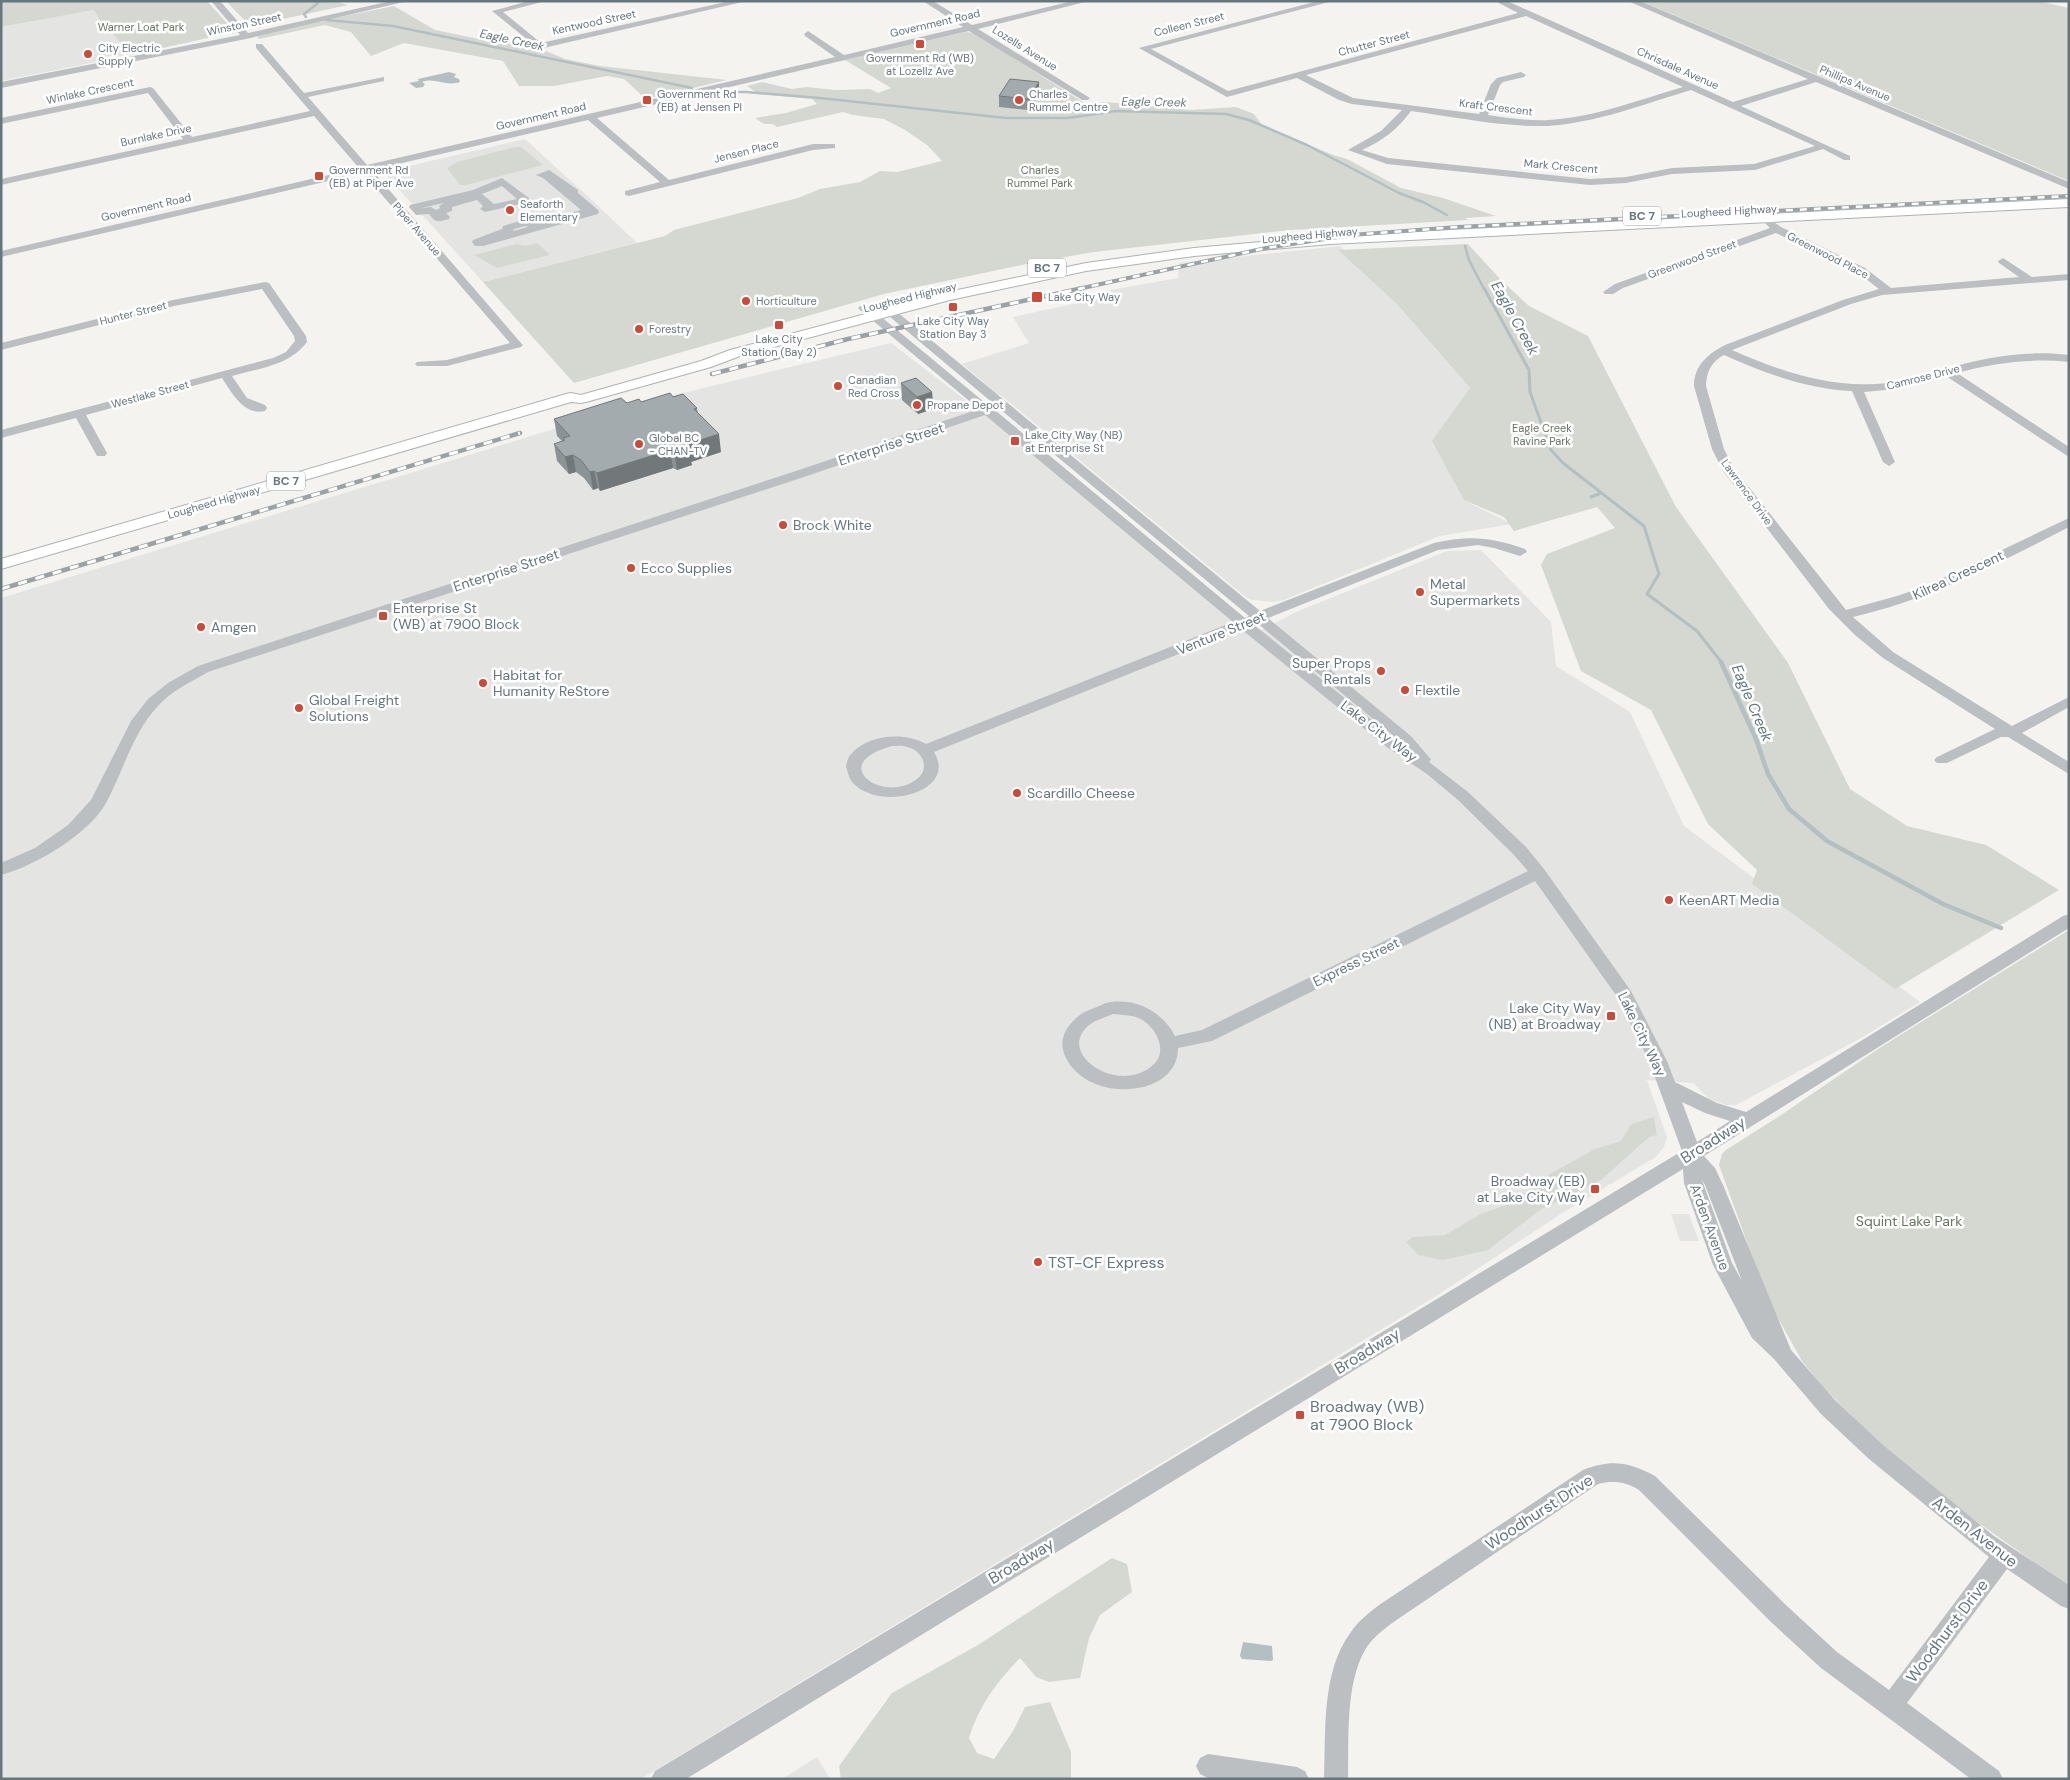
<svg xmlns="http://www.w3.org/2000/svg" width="2070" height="1780" font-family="'DM Sans',sans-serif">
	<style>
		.built { fill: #e4e5e3 }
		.green { fill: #d4d8d0 }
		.water { fill: #b3bfc1 }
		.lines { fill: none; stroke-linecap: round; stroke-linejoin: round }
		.stream-far2 { stroke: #b3bfc1; stroke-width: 2.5 }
		.stream-far1 { stroke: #b3bfc1; stroke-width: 3 }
		.stream { stroke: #b3bfc1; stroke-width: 4.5 }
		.major-casing { stroke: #adb2b4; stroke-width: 2 }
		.minor { fill: #bbbfc1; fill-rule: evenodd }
		.major { fill: #fff; fill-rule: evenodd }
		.rail-far1-casing { stroke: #9ba2a5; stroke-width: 4 }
		.rail-casing { stroke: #9ba2a5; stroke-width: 4.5 }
		.rail-far1 { stroke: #fff; stroke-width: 2.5; stroke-dasharray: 7; stroke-linecap: butt }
		.rail { stroke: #fff; stroke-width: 3; stroke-dasharray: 9; stroke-linecap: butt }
		.wall { fill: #8c9396 }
		.shaded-wall { fill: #72787a }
		.building { fill: #a3abae; stroke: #72787a }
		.poi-dot { fill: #cc4a38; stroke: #fff; stroke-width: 2 }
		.labels { text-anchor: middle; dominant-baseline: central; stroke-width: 5; stroke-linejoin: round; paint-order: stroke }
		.far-street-label { font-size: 11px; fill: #66767d; stroke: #fff }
		.far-park-label { font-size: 11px; fill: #697664; stroke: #fff }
		.far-poi-label { font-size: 11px; fill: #66767d; stroke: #fff; text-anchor: start }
		.far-water-label { font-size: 12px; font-style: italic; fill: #62777b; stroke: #fff }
		.shield { fill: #fff; stroke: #949fa4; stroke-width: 1 }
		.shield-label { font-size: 12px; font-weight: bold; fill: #66767d }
		.street-label { font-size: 14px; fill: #66767d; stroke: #fff }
		.poi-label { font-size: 14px; fill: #66767d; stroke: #fff; text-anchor: start }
		.park-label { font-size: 14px; fill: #697664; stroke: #fff }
		.water-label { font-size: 15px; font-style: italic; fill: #62777b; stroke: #fff }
		.near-street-label { font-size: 16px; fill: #66767d; stroke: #fff }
		.near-poi-label { font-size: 16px; fill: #66767d; stroke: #fff; text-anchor: start }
	</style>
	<rect width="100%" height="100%" fill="#f4f3f0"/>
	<g class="built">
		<polygon points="94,10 131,55 1,81 1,27"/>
		<polygon points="525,139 595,203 637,243 483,282 383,172"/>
		<polygon points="1340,246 1396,303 1471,389 1464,500 1512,524 1440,536 1284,600 1274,602 1252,600 1247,598 1003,397 990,390 989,387 962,364 1029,343 1013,317 1101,298 1094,293 1178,278 1179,263"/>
		<polygon points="891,343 1001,427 1250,636 1296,612 1447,551 1481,550 1551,622 1556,666 1630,712 1684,826 1920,1002 1861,1038 1736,1105 1726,1105 1709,1099 1693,1083 1647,1080 1667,1137 1664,1147 1656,1157 1564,1212 1433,1298 641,1779 1,1779 1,598 636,404"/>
		<polygon points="1671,1214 1689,1214 1699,1241 1680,1241"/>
		<polygon points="817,1757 830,1779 782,1779"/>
	</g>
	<g class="green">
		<polygon points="1,1 207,1 235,32 131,55 106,25 103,25 94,10 1,27"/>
		<polygon points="226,1 334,1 348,5 250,26"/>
		<polygon points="1641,1 2038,1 2069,8 2069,181"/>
		<polygon points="394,6 435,30 504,44 522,41 565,59 600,66 727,80 646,99 624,79 607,76 554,86 519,86 503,61 404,43 371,56 351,32 325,25 259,39 255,34"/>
		<polygon points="966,32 974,33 1086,104 1093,104 1091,102 1106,102 1191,110 1236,107 1254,114 1262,125 1333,155 1347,159 1401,188 1443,198 1496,216 1465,218 1468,220 1290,230 1094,252 1031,263 884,294 574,383 483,282 665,236 674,230 798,198 820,189 860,182 880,171 897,172 942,161 927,145 905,130 884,119 853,115 843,112 777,127 773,124 764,124 755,118 786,113 817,104 812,99 759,94 747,86 762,82 792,89 806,87 836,90 870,89 878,93 891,88 845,60"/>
		<polygon points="515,147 521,147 543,165 466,185 460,185 447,168 457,162"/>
		<polygon points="537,243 550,255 497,268 474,255 517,244 525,246"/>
		<polygon points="1468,244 1500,279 1529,306 1588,336 1676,507 1788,663 1850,789 1907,826 1986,845 2059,890 1895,989 1752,884 1757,870 1708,824 1651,710 1581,671 1541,565 1547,554 1615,528 1597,507 1514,531 1504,517 1464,500 1432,441 1470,388 1396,303 1338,250"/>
		<polygon points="2069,930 2069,1585 2035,1563 1966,1514 1880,1444 1823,1387 1802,1361 1768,1300 1719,1165 1722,1154 1726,1150 1781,1115 1881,1047"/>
		<polygon points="1654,1117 1657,1135 1649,1137 1601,1180 1540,1210 1488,1250 1443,1260 1418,1255 1406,1242 1413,1237 1445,1235 1481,1214 1511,1203 1550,1174 1595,1149 1621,1141 1631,1124"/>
		<path d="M1112,1558l15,6 5,28 -32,23 -11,23 -9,40 -31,4 -13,-5 -16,-19c-24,25 -41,48 -51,80l8,15 17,6 19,-28 12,-24 25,-5 21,50v27h-230l-2,-13 53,-73 86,-48z"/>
	</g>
	<g class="water">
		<path d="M449,72l7,2 -2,3 5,2 1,3c-14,5 -25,-5 -38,0l3,2 -2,3 -7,1 -7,-5 10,-2 -1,-2z"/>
		<polygon points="1243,1642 1272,1646 1273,1660 1271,1661 1242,1659 1240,1656"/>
	</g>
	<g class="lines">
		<g class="stream-far2">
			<polyline points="306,17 304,14 318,3 314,1"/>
			<polyline points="326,20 393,26 692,88"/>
			<polyline points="720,92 746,92 820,98 1006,118 1068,118 1116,111 1226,114 1249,120 1307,145 1399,193 1423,202 1447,215"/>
			<polyline points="1465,246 1469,260 1484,289"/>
		</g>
		<g class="stream-far1">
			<polyline points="1484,288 1529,370 1530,392 1551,450 1563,463 1644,526 1659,574 1647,594 1697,631 1722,663"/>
			<polyline points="1591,497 1601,493"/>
		</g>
		<polyline class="stream" points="1721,662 1756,739 1768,774 1789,809 1827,841 1943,904 2001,928"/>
		<g class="major-casing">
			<polygon id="major" points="2069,199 2069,207 1330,244 1194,256 1086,271 950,300 740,356 711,367 586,402 581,403 571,402 1,569 1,559 566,394 571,393 581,395 701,361 730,350 948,292 1086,263 1194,248 1330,236"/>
		</g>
		<g class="minor">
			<polygon points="211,1 220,1 248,33 391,1 408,1 246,39 1,88 1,82 240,35"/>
			<polygon points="529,1 546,1 503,12 541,43 730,1 747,1 539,49 492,11"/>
			<polygon points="923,1 933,1 972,25 1073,1 1089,1 978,29 1090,98 1088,100 1082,100 969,31 597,118 669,180 813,144 835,144 835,148 813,150 629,196 625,195 625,191 660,182 588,120 372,170 521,343 523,345 521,347 447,366 417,366 415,364 417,362 447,360 510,343 363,173 1,257 1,251 359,168 314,116 1,185 1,179 183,139 148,93 1,124 1,118 150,87 153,88 192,137 310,111 256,48 256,44 262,44 304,93 384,77 384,81 308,97 367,165 835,57 805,36 804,34 808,31 844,55 963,27"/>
			<path d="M1318,1h15l-182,48 77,42 290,-78 -23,-12h12l226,101 75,-23 -180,-78h12l429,181v7l-253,-107 -75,24 109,50v4h-6l-21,-11 -68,21 -83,4 -46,9 -36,2 -203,-21 -39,-14 33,-19 21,-21 -50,-6 -13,-4 -42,-22 -70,19 -88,-49zM1526,16l157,71c-44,13 -88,30 -134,33 -21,1 -41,-2 -61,-5l12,-30 3,-3 21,-5 2,-2 -5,-3 -24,6 -6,6 -12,30 -126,-16 -47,-23zM1691,90l124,56 -61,18 -82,4 -46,9 -36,2 -202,-21 -26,-8c20,-9 36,-21 49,-39 44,6 91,16 136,15 49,-3 97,-22 144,-36z"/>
			<path d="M549,170l29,20v3l20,17 1,2 -1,2 -115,32h-8l-3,-4 1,-2 29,-11 1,-3 24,-7 5,1v-3l11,-3 8,4 30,-8 -38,-32 -7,-3zM525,226l3,1 -15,4 1,-2z"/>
			<path d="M502,178l27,20v4l-44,10 -5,-3 3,-3 -6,-6 -25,7v4l-6,2 4,4 -1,2c-11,3 -14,4 -20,-5l-13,1 -7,-8 1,-2 63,-15zM502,186l15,13 -23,5 -12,-10zM444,203l-5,3 1,2 -4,2 -5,-3 -10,1z"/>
			<path d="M1768,218l13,9 84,41 26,20 128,-11 -20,-14 -1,-2 5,-3 29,19 37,-3v6l-187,15 -31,9 -119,46c52,23 105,41 162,32 17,-2 34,-8 51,-13 41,-12 82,-19 124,-14v7c-38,-4 -75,1 -112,11l112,74v10l-123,-81 -50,13 -32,3 31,70 -6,4 -6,-4 -31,-71c-45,-2 -88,-18 -128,-36 -12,6 -18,17 -18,31l18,63 9,18 113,143 51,-14 29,-10 143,-68v9c-70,36 -139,72 -216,90l40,35 119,74 57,-29v10l-47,26 47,29v12l-61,-37h-7l-54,26h-10l-3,-3 3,-3 58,-28 -112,-71 -28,-23 -26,-26 -106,-138 -11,-22 -18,-63c0,-21 14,-32 31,-41l118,-45 36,-11 -22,-17 -81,-39 -153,55 -10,6h-8l-2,-2 12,-8 155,-56 -7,-7z"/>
			<path d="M265,282l4,1 37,53 1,6c-18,24 -48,26 -75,34l15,22 18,7 2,3 -2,3c-21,5 -33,-18 -43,-33l-136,37 21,38 -2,3h-8l-21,-38 -75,20v-8l272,-72 13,-6 9,-11 -1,-5 -32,-47 -88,17 -173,44v-7l172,-43z"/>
			<path d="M881,301l4,1 375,309 174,-68c35,-8 57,-6 91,6l2,3 -7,4 -26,-8 -16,-3 -40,5 -170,68 144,119 16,19 3,3 -2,3 39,30 58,55 18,22 87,122 36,70 8,21 42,21 29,9 317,-196 6,-2v14l-365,228 11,12 8,17 68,165 44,50 48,45 111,91 75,49v24l-8,-3 -54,-37 -100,134 92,68 4,8h-32l-150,-111 -49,-45 -133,-133c-13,-8 -25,-10 -41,-6l-203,137c-11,8 -23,17 -30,29 -20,35 -16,90 -17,129h-24c2,-48 -3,-107 27,-147 7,-11 18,-19 28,-27l204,-135c29,-11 45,-8 72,6l133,131 49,45 52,38 100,-133 -120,-98 -48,-45 -47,-55 -22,-21 -39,-73 -29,-82 -1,-14 -997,610h-35l4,-8 1027,-620 -33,-90 -31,-63 -83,-117 -323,160 -34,7c1,50 -91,57 -113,8 -6,-15 -1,-26 10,-37 6,-6 12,-8 19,-11 6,-2 12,-6 18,-6 27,-3 51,11 63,34l27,-6 326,-159 -14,-16 -56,-55 -31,-26 -39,-26 -147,-119 -307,123c25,40 -55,61 -82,30 -3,-4 -4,-10 -6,-15 1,-5 2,-11 6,-14 18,-19 53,-21 74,-9l307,-122 -248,-207 -181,62 -596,195c-17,10 -37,19 -50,34 -25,26 -35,66 -52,97 -17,31 -71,63 -105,72v-12l34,-15 33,-23 23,-25 40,-79 17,-22 20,-16 30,-17 598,-195 183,-62 -119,-99 -2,-2 2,-2h8l121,100 5,-2 -117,-98 -2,-2 2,-2zM1001,410l248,206 -4,2 -249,-207zM1257,623l145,120 1,2 -150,-121zM892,746c5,0 11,-1 15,1 15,3 24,21 10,32 -33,26 -92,-15 -25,-33zM1113,1014c8,1 16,1 23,3 18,6 34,33 17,48 -35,32 -102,-14 -61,-42 6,-4 15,-6 21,-9zM1682,1102l23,11 25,8 -33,21zM1702,1180l3,5 37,96 -10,-18z"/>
			<polygon points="1208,1754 1297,1767 1305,1771 1309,1779 1208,1778 1200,1774 1196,1766 1200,1758"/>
		</g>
		<use href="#major" class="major"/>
		<g class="rail-far1-casing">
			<polyline id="rail-far1" points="1078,289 1266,248 1351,235 1458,227 2069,196"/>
		</g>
		<g class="rail-casing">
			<g id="rail">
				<polyline points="712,374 848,339 1083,288"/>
				<polyline points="1,589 520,433"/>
			</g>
		</g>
		<use href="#rail-far1" class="rail-far1"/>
		<use href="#rail" class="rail"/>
	</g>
	<g class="wall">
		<polygon points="1039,93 1028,110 999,107 999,96"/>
		<polygon points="901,383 932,392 933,409 918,414 902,400"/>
		<polygon points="673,397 697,408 698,413 721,452 691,462 692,465 677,470 673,468 600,491 598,488 593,490 584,478 576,472 569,474 557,461 554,444 562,441 557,436 554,419 627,403 641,402"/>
	</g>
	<g class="shaded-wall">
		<polygon points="1039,82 1039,93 1028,110 1028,99"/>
		<polygon points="932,392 933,409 918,414 917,397"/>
		<polygon points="719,434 721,452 691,462 692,465 677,470 674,452 688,444"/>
		<polygon points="670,450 673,468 600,491 597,473"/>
		<polygon points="573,455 576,472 569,474 565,457"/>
		<polygon points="594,471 598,488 593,490 590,472"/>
	</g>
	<g class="building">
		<polygon points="1010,79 1039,82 1028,99 999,96"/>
		<polygon points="916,378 932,392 917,397 901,383"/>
		<polygon points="670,393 673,397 683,394 697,408 694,409 719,434 688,444 689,448 674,452 670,450 597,473 594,471 590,472 581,460 573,455 565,457 554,444 565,440 563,438 570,436 554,419 621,398 627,403 639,399 641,402"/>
	</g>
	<g class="poi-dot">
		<rect x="915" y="39" width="10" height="10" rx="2.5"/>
		<circle cx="88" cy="54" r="5"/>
		<rect x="642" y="95" width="10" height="10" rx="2.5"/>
		<circle cx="1019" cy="100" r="5"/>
		<rect x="314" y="171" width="10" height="10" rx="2.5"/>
		<circle cx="510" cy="210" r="5"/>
		<rect x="1031" y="291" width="12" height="12" rx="2.5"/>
		<circle cx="746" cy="301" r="5"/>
		<rect x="948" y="302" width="10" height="10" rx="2.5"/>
		<rect x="774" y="320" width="10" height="10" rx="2.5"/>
		<circle cx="639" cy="329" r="5"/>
		<circle cx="838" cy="386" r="5"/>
		<circle cx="917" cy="405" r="5"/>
		<rect x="1010" y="436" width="10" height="10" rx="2.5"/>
		<circle cx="639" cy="444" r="5"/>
		<circle cx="783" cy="525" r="5"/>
		<circle cx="631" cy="568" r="5"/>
		<circle cx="1420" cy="592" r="5"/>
		<rect x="378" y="611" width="10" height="10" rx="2.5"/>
		<circle cx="201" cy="627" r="5"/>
		<circle cx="1381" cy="671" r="5"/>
		<circle cx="483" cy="683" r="5"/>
		<circle cx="1405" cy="690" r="5"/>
		<circle cx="299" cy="708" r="5"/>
		<circle cx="1017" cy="793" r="5"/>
		<circle cx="1669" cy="900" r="5"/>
		<rect x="1606" y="1011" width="10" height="10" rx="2.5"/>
		<rect x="1590" y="1184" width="10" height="10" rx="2.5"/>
		<circle cx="1038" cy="1262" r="5"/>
		<rect x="1295" y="1410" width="10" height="10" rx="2.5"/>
	</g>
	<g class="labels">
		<g class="far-street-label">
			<text transform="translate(594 22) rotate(-12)">Kentwood Street</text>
			<text transform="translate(935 23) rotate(-13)">Government Road</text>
			<text transform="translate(244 24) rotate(-12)">Winston Street</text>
			<text transform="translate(1189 24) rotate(-14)">Colleen Street</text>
			<text transform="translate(1374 43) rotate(-15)">Chutter Street</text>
			<text transform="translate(1025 48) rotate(32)">Lozells Avenue</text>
			<text transform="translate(1678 68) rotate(24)">Chrisdale Avenue</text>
			<text transform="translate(1855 83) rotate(23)">Phillips Avenue</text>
			<text transform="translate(90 91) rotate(-12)">Winlake Crescent</text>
			<text transform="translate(1496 107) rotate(7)">Kraft Crescent</text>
			<text transform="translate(541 116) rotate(-13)">Government Road</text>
			<text transform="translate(156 135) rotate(-12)">Burnlake Drive</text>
			<text transform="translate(746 151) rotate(-14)">Jensen Place</text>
			<text transform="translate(1561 166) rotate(5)">Mark Crescent</text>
			<text transform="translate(146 207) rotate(-13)">Government Road</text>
			<text transform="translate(1729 211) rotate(-3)">Lougheed Highway</text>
			<text transform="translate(417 229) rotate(49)">Piper Avenue</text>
			<text transform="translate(1310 235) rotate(-5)">Lougheed Highway</text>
			<text transform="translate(1828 255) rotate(27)">Greenwood Place</text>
			<text transform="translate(1692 259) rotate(-20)">Greenwood Street</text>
			<text transform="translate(910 297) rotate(-14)">Lougheed Highway</text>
			<text transform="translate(133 313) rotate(-14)">Hunter Street</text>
			<text transform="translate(1923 377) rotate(-14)">Camrose Drive</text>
			<text transform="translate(150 394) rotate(-15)">Westlake Street</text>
			<text transform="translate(1747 492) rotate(54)">Lawrence Drive</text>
			<text transform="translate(214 502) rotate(-16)">Lougheed Highway</text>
		</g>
		<g class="far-park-label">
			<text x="141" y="27">Warner Loat Park</text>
			<text x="1040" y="170">Charles<tspan x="1040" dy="13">Rummel Park</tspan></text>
			<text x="1542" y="428">Eagle Creek<tspan x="1542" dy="13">Ravine Park</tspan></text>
		</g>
		<g class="far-poi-label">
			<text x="98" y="48">City Electric<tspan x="98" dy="13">Supply</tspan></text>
			<text x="920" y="58" text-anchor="middle">Government Rd (WB)<tspan x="920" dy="13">at Lozellz Ave</tspan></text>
			<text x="657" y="94">Government Rd<tspan x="657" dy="13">(EB) at Jensen Pl</tspan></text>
			<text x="1029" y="94">Charles<tspan x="1029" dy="13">Rummel Centre</tspan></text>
			<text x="329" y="170">Government Rd<tspan x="329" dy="13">(EB) at Piper Ave</tspan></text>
			<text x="520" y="204">Seaforth<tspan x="520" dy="13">Elementary</tspan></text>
			<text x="1048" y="297">Lake City Way</text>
			<text x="756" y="301">Horticulture</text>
			<text x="953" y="321" text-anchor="middle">Lake City Way<tspan x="953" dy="13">Station Bay 3</tspan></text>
			<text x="649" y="329">Forestry</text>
			<text x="779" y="339" text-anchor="middle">Lake City<tspan x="779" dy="13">Station (Bay 2)</tspan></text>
			<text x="848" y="380">Canadian<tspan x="848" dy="13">Red Cross</tspan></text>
			<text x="927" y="405">Propane Depot</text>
			<text x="1025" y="435">Lake City Way (NB)<tspan x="1025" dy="13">at Enterprise St</tspan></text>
			<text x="649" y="438">Global BC<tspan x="649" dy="13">- CHAN-TV</tspan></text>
		</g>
		<g class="far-water-label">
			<text transform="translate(512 40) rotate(12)">Eagle Creek</text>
			<text transform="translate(1154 102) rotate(1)">Eagle Creek</text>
		</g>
		<g class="shield">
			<rect x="1623" y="206.5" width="38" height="19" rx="4"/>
			<rect x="1028" y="258.5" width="38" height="19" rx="4"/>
			<rect x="267" y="471.5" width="38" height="19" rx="4"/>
		</g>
		<g class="shield-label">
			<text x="1642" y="216">BC 7</text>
			<text x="1047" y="268">BC 7</text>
			<text x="286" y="481">BC 7</text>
		</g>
		<g class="street-label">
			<text transform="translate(891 444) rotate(-18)">Enterprise Street</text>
			<text transform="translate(506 570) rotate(-18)">Enterprise Street</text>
			<text transform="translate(1958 575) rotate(-25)">Kilrea Crescent</text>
			<text transform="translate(1221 633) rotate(-22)">Venture Street</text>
			<text transform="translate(1379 731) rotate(37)">Lake City Way</text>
			<text transform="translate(1356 962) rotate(-26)">Express Street</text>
			<text transform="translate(1642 1034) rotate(64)">Lake City Way</text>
			<text transform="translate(1710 1227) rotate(70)">Arden Avenue</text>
		</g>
		<g class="poi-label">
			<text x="793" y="525">Brock White</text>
			<text x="641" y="568">Ecco Supplies</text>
			<text x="1430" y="584">Metal<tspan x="1430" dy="16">Supermarkets</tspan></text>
			<text x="393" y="608">Enterprise St<tspan x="393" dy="16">(WB) at 7900 Block</tspan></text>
			<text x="211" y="627">Amgen</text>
			<text x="1371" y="663" text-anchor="end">Super Props<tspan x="1371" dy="16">Rentals</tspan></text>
			<text x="493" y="675">Habitat for<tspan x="493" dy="16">Humanity ReStore</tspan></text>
			<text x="1415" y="690">Flextile</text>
			<text x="309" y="700">Global Freight<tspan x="309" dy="16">Solutions</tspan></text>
			<text x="1027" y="793">Scardillo Cheese</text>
			<text x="1679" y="900">KeenART Media</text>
			<text x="1601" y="1008" text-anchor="end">Lake City Way<tspan x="1601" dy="16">(NB) at Broadway</tspan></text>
			<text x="1585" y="1181" text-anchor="end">Broadway (EB)<tspan x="1585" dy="16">at Lake City Way</tspan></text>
		</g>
		<g class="park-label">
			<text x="1909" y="1221">Squint Lake Park</text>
		</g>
		<g class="water-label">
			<text transform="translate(1515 318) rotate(61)">Eagle Creek</text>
			<text transform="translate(1752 703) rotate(67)">Eagle Creek</text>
		</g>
		<g class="near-street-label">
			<text transform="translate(1713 1140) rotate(-32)">Broadway</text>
			<text transform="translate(1367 1351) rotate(-31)">Broadway</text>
			<text transform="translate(1539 1512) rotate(-33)">Woodhurst Drive</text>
			<text transform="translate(1975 1532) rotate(38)">Arden Avenue</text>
			<text transform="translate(1021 1561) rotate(-31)">Broadway</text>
			<text transform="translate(1947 1631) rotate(-53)">Woodhurst Drive</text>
		</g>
		<g class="near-poi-label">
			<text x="1048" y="1262">TST-CF Express</text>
			<text x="1310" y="1406">Broadway (WB)<tspan x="1310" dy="18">at 7900 Block</tspan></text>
		</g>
	</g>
	<rect width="2070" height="1780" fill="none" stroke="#66767d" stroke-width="5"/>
</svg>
